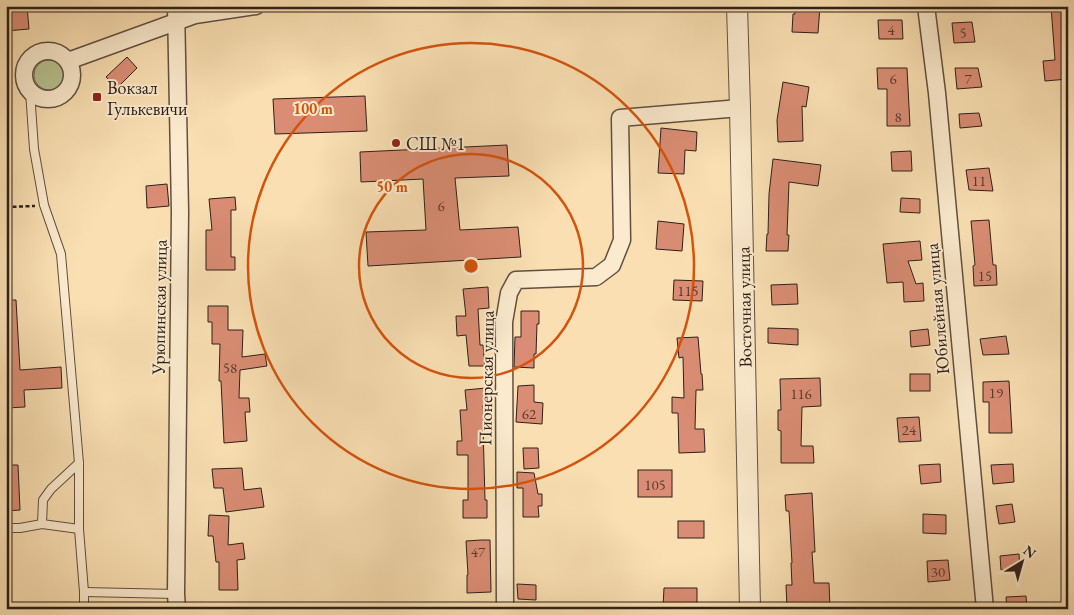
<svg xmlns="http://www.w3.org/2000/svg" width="1074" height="615" font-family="'EB Garamond',serif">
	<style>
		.green { fill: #b8c390; stroke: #737255 }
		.building { fill: #da8d74; stroke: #2e201a }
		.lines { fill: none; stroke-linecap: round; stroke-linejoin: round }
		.service-casing { stroke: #615040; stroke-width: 10 }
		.minor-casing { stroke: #615040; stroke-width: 19 }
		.tertiary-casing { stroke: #615040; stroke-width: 22 }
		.path { stroke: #2e201a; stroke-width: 2.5; stroke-dasharray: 4 2.5; stroke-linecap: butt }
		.service { stroke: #fbeacd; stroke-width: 8 }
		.minor { stroke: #fbeacd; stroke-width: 16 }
		.tertiary { stroke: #fbeacd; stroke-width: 20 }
		.ring { fill: none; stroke: #d5530d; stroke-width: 2.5 }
		.poi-dot { fill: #8f2418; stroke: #fbeacd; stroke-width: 2 }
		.labels { text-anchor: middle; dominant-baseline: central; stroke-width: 4; stroke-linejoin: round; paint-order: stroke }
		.number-label { font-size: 15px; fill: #593b30 }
		.poi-label { font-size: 18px; fill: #2e201a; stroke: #fbeacd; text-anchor: start }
		.street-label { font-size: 18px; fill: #2e201a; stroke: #fbeacd }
		.centre { fill: #d5530d; stroke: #fbeacd; stroke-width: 2.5 }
		.ring-label { font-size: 15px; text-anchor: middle; font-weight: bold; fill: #d5530d; stroke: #fbeacd; stroke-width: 4; stroke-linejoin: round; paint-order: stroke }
	</style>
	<rect width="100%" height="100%" fill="#f9dfb2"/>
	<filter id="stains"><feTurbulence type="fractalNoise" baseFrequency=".004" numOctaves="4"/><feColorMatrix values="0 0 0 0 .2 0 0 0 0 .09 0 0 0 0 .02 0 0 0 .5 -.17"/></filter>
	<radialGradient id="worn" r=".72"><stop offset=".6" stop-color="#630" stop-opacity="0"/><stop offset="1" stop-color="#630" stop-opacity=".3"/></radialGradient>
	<circle class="green" cx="49" cy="75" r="15"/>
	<g class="building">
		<polygon points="6,6 27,6 29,29 6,31"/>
		<polygon points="796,6 820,6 818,33 792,32 793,14 795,14"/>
		<polygon points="1051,6 1066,6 1068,22 1068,79 1045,81 1043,61 1055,60"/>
		<polygon points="878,20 902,20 903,39 879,39"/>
		<polygon points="972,22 975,42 954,43 952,23"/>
		<polygon points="127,57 137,68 117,88 106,77"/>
		<polygon points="877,68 907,68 910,126 887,126 887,89 878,89"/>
		<polygon points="955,68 978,68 982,87 957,89"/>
		<polygon points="783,82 809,87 806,107 802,106 803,141 778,142 777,120"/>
		<polygon points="365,96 367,131 275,134 273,99"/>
		<polygon points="979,113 982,126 960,128 959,114"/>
		<polygon points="661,128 697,132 696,151 685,150 684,174 658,173"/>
		<polygon points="507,145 509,176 455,178 460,230 518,227 521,257 368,266 366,232 426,230 423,179 361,182 360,152"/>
		<polygon points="911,151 912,171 892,171 891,152"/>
		<polygon points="773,159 821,165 818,186 789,182 787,235 789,235 788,251 766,251 767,234 768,234 769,194"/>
		<polygon points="989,168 993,191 969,190 966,170"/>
		<polygon points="167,184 169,206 147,208 146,186"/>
		<polygon points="235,197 236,210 231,210 231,257 235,257 235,270 206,270 206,230 212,230 209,199"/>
		<polygon points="901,198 920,199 920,213 900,212"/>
		<polygon points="989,220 993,265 996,265 997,285 974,286 973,266 975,265 971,221"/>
		<polygon points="658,221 684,224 682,251 656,249"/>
		<polygon points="920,241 922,260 908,261 916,284 923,283 924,301 904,302 903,282 887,283 883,244"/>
		<polygon points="674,280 703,281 702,301 673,300"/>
		<polygon points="797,284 798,304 772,305 771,285"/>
		<polygon points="488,287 489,308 478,309 480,345 483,345 485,366 469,366 466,335 457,336 456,316 466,316 463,289"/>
		<polygon points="6,300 16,300 20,370 61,367 62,388 24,390 25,407 6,408"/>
		<polygon points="208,306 228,306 228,330 243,330 242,357 265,354 267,366 240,370 239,398 249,398 250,412 245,412 247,441 224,443 221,381 219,381 220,344 212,344 212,322 208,322"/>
		<polygon points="521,311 539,311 539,324 537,324 536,354 534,354 534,368 514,367 515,337 521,337"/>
		<polygon points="768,328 798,329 798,345 768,343"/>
		<polygon points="928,329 930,345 911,347 910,331"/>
		<polygon points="1006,336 1009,354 983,355 980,339"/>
		<polygon points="698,337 701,374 702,374 703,390 696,390 695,429 704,429 705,452 679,453 678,413 672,413 672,397 684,398 683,357 679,358 677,338"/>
		<rect x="910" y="374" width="20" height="17"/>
		<polygon points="820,378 821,406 802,407 801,446 813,446 814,463 781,463 781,431 778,430 778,410 781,410 780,379"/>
		<polygon points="1009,381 1012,433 989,433 989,402 983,402 983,382"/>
		<polygon points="534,385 534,402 543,403 542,424 516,422 518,386"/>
		<polygon points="486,388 487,405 483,405 484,426 483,426 485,500 487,500 487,518 463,518 463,500 468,500 468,455 457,455 457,441 462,441 460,410 467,410 465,390"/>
		<polygon points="919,417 921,441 899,442 897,418"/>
		<polygon points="523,448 538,448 539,468 524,469"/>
		<polygon points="940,464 941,482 921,484 919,465"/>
		<polygon points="1013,464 1014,482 993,484 991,465"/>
		<polygon points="6,465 18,465 20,510 6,511"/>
		<polygon points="242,468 244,490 261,488 264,507 226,512 223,488 214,488 212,469"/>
		<rect x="638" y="470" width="34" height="27"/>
		<polygon points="517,472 534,473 538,494 542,494 542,506 538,506 539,517 523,517 523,488 517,488"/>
		<polygon points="812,493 815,552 812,552 814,583 829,583 830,607 787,609 786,585 792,585 791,563 792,563 789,511 786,511 785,495"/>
		<polygon points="1012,504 1015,522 999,524 996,506"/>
		<polygon points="923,514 946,515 946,534 923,533"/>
		<polygon points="209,515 229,516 228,545 243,543 245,559 237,560 238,590 219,590 219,562 216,562 213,536 208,536"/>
		<rect x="678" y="521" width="26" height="17"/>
		<polygon points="481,540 490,540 491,592 467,593 467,575 468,575 466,541"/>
		<polygon points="1019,554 1020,569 1001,570 1000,556"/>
		<polygon points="948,560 950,580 928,582 927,561"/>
		<polygon points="517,584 536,585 536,600 518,599"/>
		<polygon points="664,588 697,588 697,608 663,607"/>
		<polygon points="1026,596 1027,609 1007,609 1006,597"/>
	</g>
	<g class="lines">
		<g class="service-casing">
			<g id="service">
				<polyline points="30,91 34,149 44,205 61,254 79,463 79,529 84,592 84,609"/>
				<polyline points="79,463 51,489 43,500 42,524 79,529"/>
				<polyline points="6,528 20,528 42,524"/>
				<polyline points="84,592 176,594"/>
			</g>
		</g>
		<g class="minor-casing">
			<g id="minor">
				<polyline points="176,6 180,212 176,594 177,609"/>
				<polyline points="926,6 937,93 985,609"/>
				<circle cx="48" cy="75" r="24"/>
				<polyline points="68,61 195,15 256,6"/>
				<polyline points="505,609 504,322 509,293 516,280 596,277 612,265 622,240 620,118 740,108"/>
			</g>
		</g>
		<g class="tertiary-casing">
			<polyline id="tertiary" points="737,6 740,108 750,609"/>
		</g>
		<polyline class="path" points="6,207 35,206"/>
		<use href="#service" class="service"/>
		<use href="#minor" class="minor"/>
		<use href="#tertiary" class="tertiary"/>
	</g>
	<g class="ring">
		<circle cx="471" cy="266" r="112"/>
		<circle cx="471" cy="266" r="223"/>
	</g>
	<g class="poi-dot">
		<rect x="92" y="92" width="10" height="10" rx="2.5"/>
		<circle cx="396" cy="143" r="5"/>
	</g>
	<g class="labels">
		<g class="number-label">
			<text x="891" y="29">4</text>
			<text x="963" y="32">5</text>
			<text x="893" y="78">6</text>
			<text x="968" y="78">7</text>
			<text x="898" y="116">8</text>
			<text x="979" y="180">11</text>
			<text x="441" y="205">6</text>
			<text x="985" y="275">15</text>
			<text x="688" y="290">115</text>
			<text x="230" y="367">58</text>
			<text x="996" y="392">19</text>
			<text x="801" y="393">116</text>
			<text x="529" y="413">62</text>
			<text x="909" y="429">24</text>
			<text x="655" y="484">105</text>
			<text x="478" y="551">47</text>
			<text x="938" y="571">30</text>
		</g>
		<g class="poi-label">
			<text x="107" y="87">Вокзал<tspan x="107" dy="21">Гулькевичи</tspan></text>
			<text x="406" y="143">СШ №1</text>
		</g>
		<g class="street-label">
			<text transform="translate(159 307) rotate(-89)">Урюпинская улица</text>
			<text transform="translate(744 307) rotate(-91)">Восточная улица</text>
			<text transform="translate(937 309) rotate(-95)">Юбилейная улица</text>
			<text transform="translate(486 378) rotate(-89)">Пионерская улица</text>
		</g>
	</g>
	<circle cx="471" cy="266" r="8" class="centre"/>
	<g class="ring-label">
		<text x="313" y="114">100 m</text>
		<text x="392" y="192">50 m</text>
	</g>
	<rect width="1074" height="615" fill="none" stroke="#f9dfb2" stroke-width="25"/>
	<rect x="8" y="8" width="1059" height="600" fill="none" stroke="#2e201a" stroke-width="2.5"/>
	<rect x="12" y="12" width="1049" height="590" fill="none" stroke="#2e201a"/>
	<g transform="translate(1022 562) rotate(37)" stroke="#fbeacd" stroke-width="4" paint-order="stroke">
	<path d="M0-4L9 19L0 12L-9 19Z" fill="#2e201a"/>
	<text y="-8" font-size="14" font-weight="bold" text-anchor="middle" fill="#2e201a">N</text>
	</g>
	<rect width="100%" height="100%" filter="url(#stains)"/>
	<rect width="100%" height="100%" fill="url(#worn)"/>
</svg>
